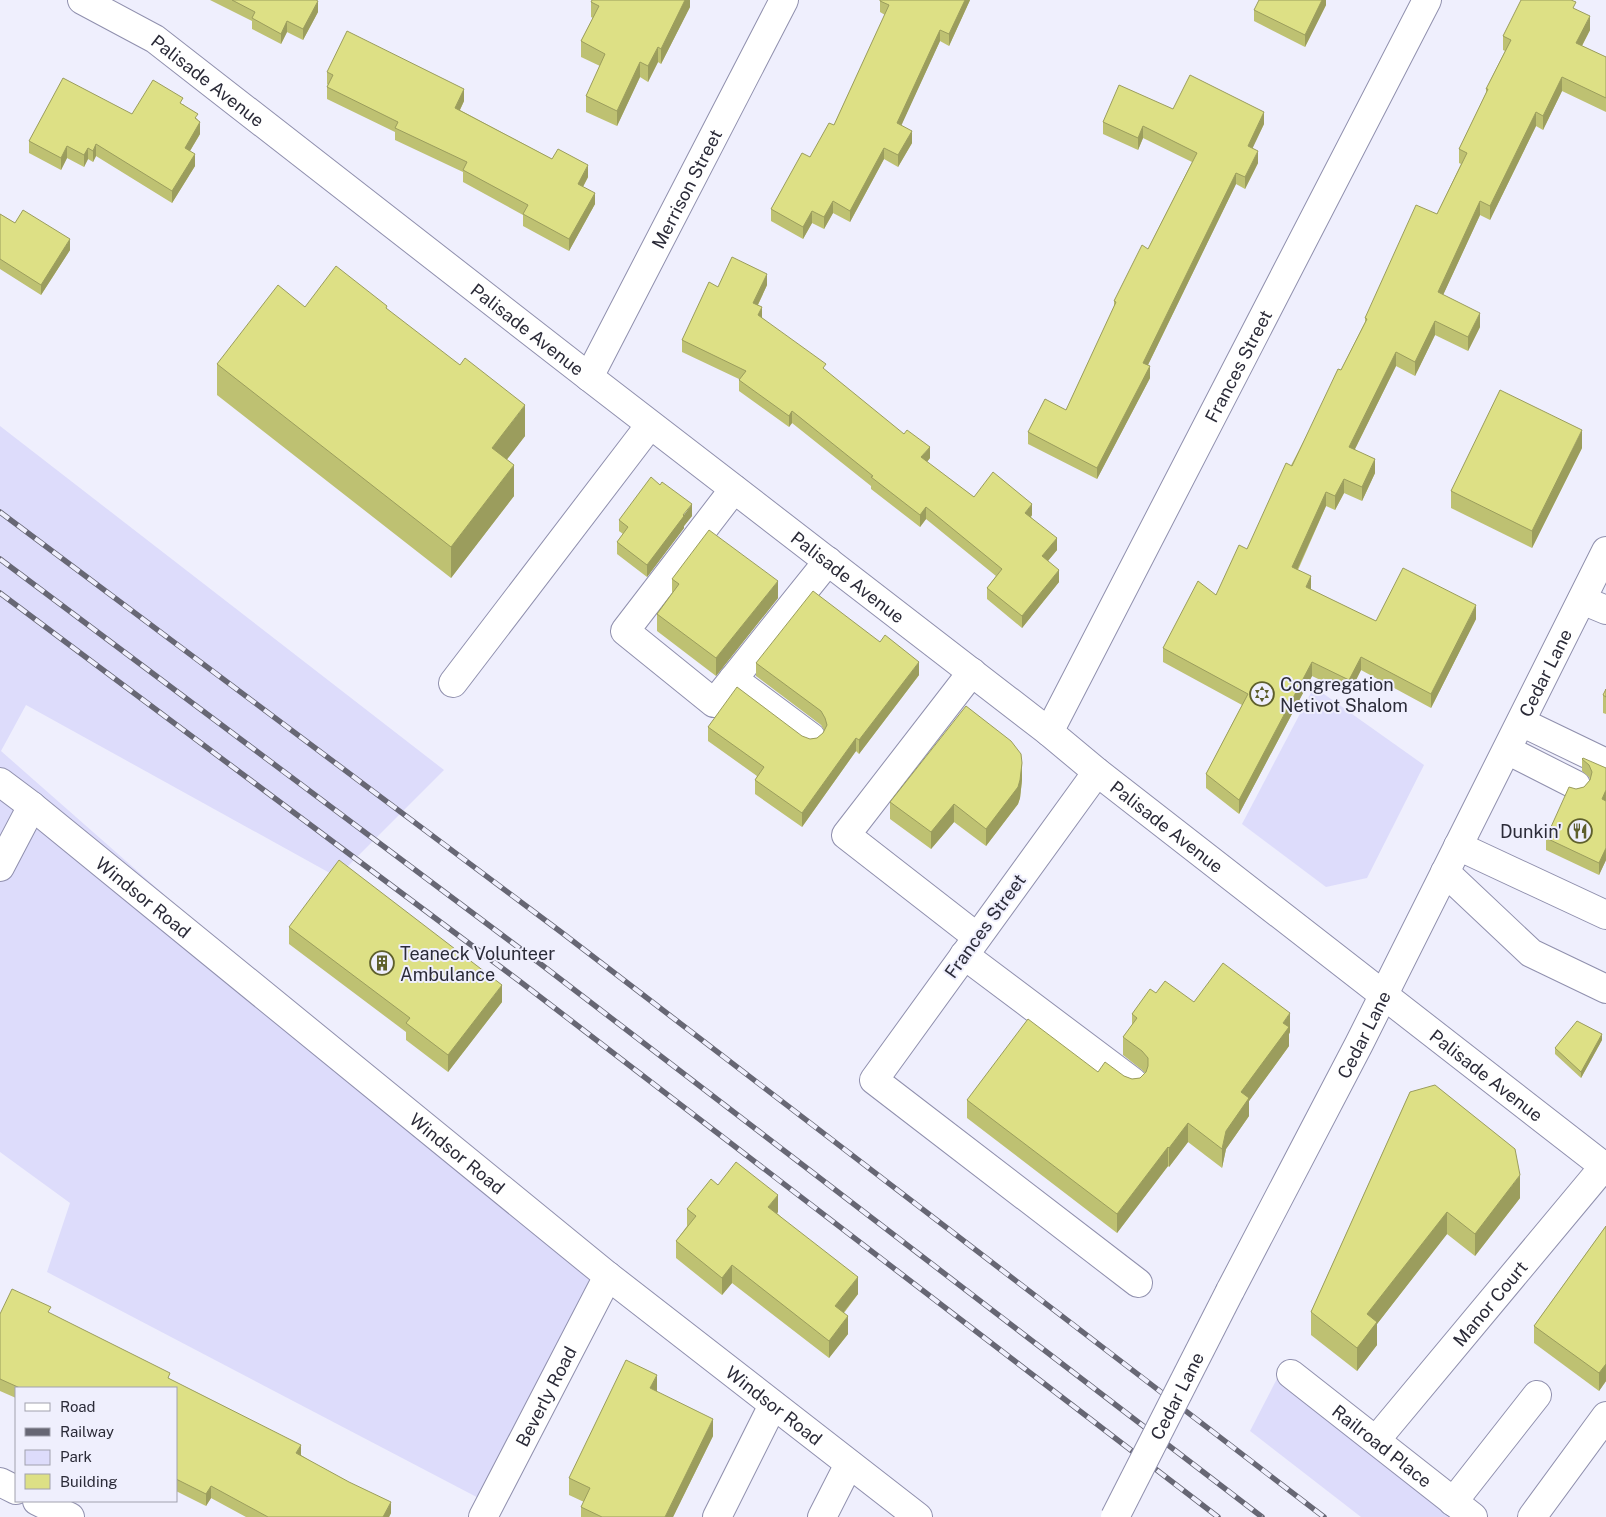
<svg xmlns="http://www.w3.org/2000/svg" width="1606" height="1517" font-family="'Public Sans',sans-serif">
	<style>
		.green { fill: #dddcfb }
		.lines { fill: none; stroke-linecap: round; stroke-linejoin: round }
		.minor-casing { stroke: #9090ae; stroke-width: 30 }
		.major-casing { stroke: #9090ae; stroke-width: 30 }
		.minor { stroke: #fff; stroke-width: 28 }
		.major { stroke: #fff; stroke-width: 28 }
		.rail-casing { stroke: #676774; stroke-width: 5.5 }
		.rail { stroke: #efeffd; stroke-width: 4; stroke-dasharray: 11; stroke-linecap: butt }
		.major-bridge-casing { stroke: #9090ae; stroke-width: 30; stroke-linecap: butt }
		.major-bridge { stroke: #fff; stroke-width: 28 }
		.wall { fill: #bec172 }
		.shaded-wall { fill: #9b9d5d }
		.building { fill: #dde085; stroke: #9b9d5d }
		.labels { text-anchor: middle; dominant-baseline: central; stroke-width: 4; stroke-linejoin: round; paint-order: stroke }
		.street-label { font-size: 18px; fill: #2b2b38; stroke: #efeffd }
		.poi-label { font-size: 18px; fill: #2b2b38; stroke: #efeffd; text-anchor: start }
	</style>
	<rect width="100%" height="100%" fill="#efeffd"/>
	<g class="green">
		<polygon points="0,426 444,770 337,877 26,705 1,751 260,979 608,1276 490,1504 47,1272 70,1203 0,1152"/>
		<polygon points="1314,687 1424,765 1367,878 1326,887 1242,824"/>
		<polygon points="1281,1371 1470,1517 1361,1517 1250,1431"/>
	</g>
	<g class="lines">
		<g class="minor-casing">
			<g id="minor">
				<path id="s1" d="M82,0l73,39 434,338 460,355 48,40 509,396"/>
				<path id="s2" d="M589,377l195,-377"/>
				<polyline points="734,489 625,631 714,703 828,561"/>
				<polyline points="1582,600 1606,610"/>
				<polyline points="972,672 846,835 977,937"/>
				<polyline points="733,679 811,737"/>
				<polyline points="453,683 650,425"/>
				<polyline points="1521,722 1606,763"/>
				<path id="s3" d="M1049,732l378,-732"/>
				<polyline points="1507,750 1576,785"/>
				<polyline points="1097,772 874,1080 1138,1283"/>
				<path id="s4" d="M0,782l32,24 576,470 310,241"/>
				<polyline points="1458,846 1606,915"/>
				<polyline points="0,867 32,806"/>
				<polyline points="1445,872 1531,953 1606,989"/>
				<polyline points="964,955 1133,1082"/>
				<path id="s5" d="M1291,1374l182,143"/>
				<path id="s6" d="M1376,1440l230,-276"/>
				<polyline points="0,1482 16,1490"/>
				<polyline points="37,1501 70,1517"/>
				<polyline points="1453,1502 1537,1395"/>
				<path id="s7" d="M483,1517l125,-241"/>
				<polyline points="717,1517 773,1405"/>
				<polyline points="822,1517 849,1464"/>
				<polyline points="1532,1517 1606,1416"/>
			</g>
		</g>
		<g class="major-casing">
			<g id="major">
				<path id="s8" d="M1230,1291l129,-247 247,-493"/>
			</g>
		</g>
		<use href="#minor" class="minor"/>
		<use href="#major" class="major"/>
		<g class="rail-casing">
			<g id="rail">
				<polyline points="0,512 561,932 1324,1517"/>
				<polyline points="0,559 538,962 1262,1517"/>
				<polyline points="0,593 522,983 1218,1517"/>
			</g>
		</g>
		<use href="#rail" class="rail"/>
		<g class="major-bridge-casing">
			<g id="major-bridge">
				<path id="s9" d="M1115,1517l115,-226"/>
			</g>
		</g>
		<use href="#major-bridge" class="major-bridge"/>
	</g>
	<g class="wall">
		<polygon points="210,0 316,0 318,12 303,40 287,32 281,44 252,29 252,21"/>
		<polygon points="690,0 690,7 661,64 658,62 648,82 640,77 617,126 586,112 586,96 600,66 581,57 581,41 593,18 591,17 591,2"/>
		<polygon points="880,0 970,0 949,46 940,41 901,125 912,143 898,167 884,159 850,222 833,213 824,229 812,223 803,239 771,221 771,209 834,125 885,15 880,12"/>
		<polygon points="1326,0 1326,5 1305,47 1254,21 1254,10"/>
		<polygon points="1576,9 1590,30 1582,46 1606,57 1606,112 1562,91 1543,130 1536,126 1490,220 1480,215 1443,295 1480,327 1468,351 1435,335 1415,376 1396,366 1355,449 1375,473 1362,501 1344,493 1335,510 1326,506 1298,570 1311,590 1376,621 1476,619 1431,708 1361,670 1349,694 1312,676 1239,814 1206,788 1206,774 1242,705 1163,662 1163,648 1216,595 1247,549 1341,370 1365,322 1365,318 1437,214 1461,164 1459,163 1459,149 1486,93 1486,89 1505,51 1503,50 1503,36"/>
		<polygon points="327,72 464,101 460,110 552,159 588,177 583,187 595,204 569,251 523,226 523,215 463,182 463,172 395,140 395,132 327,99 327,87 328,85 327,84"/>
		<polygon points="183,104 198,120 200,134 190,151 195,166 172,203 96,156 93,162 88,159 84,167 67,158 61,170 29,153 29,141 132,114"/>
		<polygon points="1173,109 1264,124 1252,148 1258,163 1245,189 1236,184 1148,365 1150,378 1097,479 1028,444 1028,432 1066,410 1114,308 1114,301 1148,249 1192,162 1143,138 1138,150 1103,134 1103,122"/>
		<polygon points="0,214 15,223 70,250 41,295 0,269"/>
		<polygon points="767,285 758,305 762,318 930,458 927,462 974,497 1032,515 1031,517 1057,550 1048,561 1059,582 1022,628 987,599 987,588 996,576 926,519 920,527 871,489 871,486 792,423 789,427 739,391 739,379 682,352 682,340 718,287"/>
		<polygon points="305,307 387,309 525,436 507,459 514,496 451,578 217,395 217,364"/>
		<polygon points="1582,448 1532,548 1451,508 1451,491"/>
		<polygon points="692,516 684,526 684,528 647,577 617,554 617,542 623,534 619,531 619,520"/>
		<polygon points="672,579 778,598 716,676 657,631 657,614 672,594"/>
		<polygon points="756,663 919,675 859,754 856,751 802,827 755,794 755,780 757,776 708,741 708,727 810,739 817,738 823,733 824,730 821,725 756,676"/>
		<polygon points="1606,689 1606,714 1603,713 1603,695"/>
		<polygon points="1582,759 1606,768 1606,860 1599,875 1546,850 1546,838 1576,789 1584,787 1590,780 1589,777 1582,771"/>
		<polygon points="1022,780 1020,798 1018,804 986,846 954,822 931,849 890,819 890,802"/>
		<polygon points="289,927 502,1002 448,1072 406,1040 406,1032 289,944"/>
		<polygon points="1156,993 1194,1002 1290,1032 1289,1034 1289,1046 1249,1101 1249,1116 1226,1149 1222,1168 1188,1142 1169,1167 1168,1166 1117,1233 967,1118 967,1100 1098,1072 1124,1076 1132,1079 1140,1078 1145,1073 1142,1070 1123,1055 1123,1037 1132,1025 1132,1014"/>
		<polygon points="1602,1040 1581,1078 1555,1054 1555,1048"/>
		<polygon points="1410,1092 1520,1198 1475,1256 1447,1234 1377,1324 1377,1345 1357,1371 1311,1335 1311,1312"/>
		<polygon points="718,1185 778,1212 777,1213 858,1294 844,1313 848,1334 829,1358 732,1283 722,1295 676,1258 676,1241 687,1226 687,1209"/>
		<polygon points="1606,1226 1606,1381 1599,1391 1534,1343 1534,1326"/>
		<polygon points="0,1314 51,1314 170,1379 301,1455 391,1513 389,1517 246,1517 211,1498 206,1506 176,1491 176,1388 16,1388 16,1398 0,1391"/>
		<polygon points="657,1392 713,1436 673,1517 581,1517 581,1507 584,1502 569,1495 569,1478"/>
	</g>
	<g class="shaded-wall">
		<polygon points="685,0 690,0 690,7 661,64 661,49"/>
		<polygon points="965,0 970,0 949,46 949,34"/>
		<polygon points="1322,0 1326,0 1326,5 1305,47 1305,35"/>
		<polygon points="318,1 318,12 303,40 303,29"/>
		<polygon points="1590,16 1590,30 1576,57 1576,43"/>
		<polygon points="287,21 287,32 281,44 281,34"/>
		<polygon points="940,30 940,41 897,135 897,123"/>
		<polygon points="658,47 658,62 648,82 648,66"/>
		<polygon points="640,62 640,77 617,126 617,111"/>
		<polygon points="1562,77 1562,91 1543,130 1543,116"/>
		<polygon points="464,89 464,101 455,120 455,108"/>
		<polygon points="1264,112 1264,124 1248,158 1248,146"/>
		<polygon points="1536,112 1536,126 1490,220 1490,206"/>
		<polygon points="200,122 200,134 185,159 185,148"/>
		<polygon points="1143,126 1143,138 1138,150 1138,138"/>
		<polygon points="912,131 912,143 898,167 898,155"/>
		<polygon points="96,144 96,156 93,162 93,151"/>
		<polygon points="67,146 67,158 61,170 61,158"/>
		<polygon points="88,148 88,159 84,167 84,155"/>
		<polygon points="884,148 884,159 850,222 850,211"/>
		<polygon points="1258,151 1258,163 1245,189 1245,177"/>
		<polygon points="195,154 195,166 172,203 172,191"/>
		<polygon points="588,165 588,177 578,196 578,184"/>
		<polygon points="1236,173 1236,184 1143,375 1143,363"/>
		<polygon points="595,193 595,204 569,251 569,239"/>
		<polygon points="833,201 833,213 824,229 824,217"/>
		<polygon points="1480,201 1480,215 1438,306 1438,292"/>
		<polygon points="812,211 812,223 803,239 803,227"/>
		<polygon points="70,239 70,250 41,295 41,285"/>
		<polygon points="767,274 767,285 753,315 753,303"/>
		<polygon points="762,307 762,319 758,315"/>
		<polygon points="1480,313 1480,327 1468,351 1468,337"/>
		<polygon points="1435,321 1435,335 1415,376 1415,362"/>
		<polygon points="1396,352 1396,366 1349,461 1349,447"/>
		<polygon points="1150,366 1150,378 1097,479 1097,468"/>
		<polygon points="525,405 525,436 492,479 492,448"/>
		<polygon points="792,411 792,423 789,427 789,416"/>
		<polygon points="1582,430 1582,448 1532,548 1532,531"/>
		<polygon points="930,447 930,458 921,469 921,457"/>
		<polygon points="1375,459 1375,473 1362,501 1362,487"/>
		<polygon points="514,465 514,496 451,578 451,547"/>
		<polygon points="1344,479 1344,493 1335,510 1335,496"/>
		<polygon points="1326,492 1326,506 1292,581 1292,567"/>
		<polygon points="692,504 692,516 684,526 684,528 647,577 647,565"/>
		<polygon points="1032,504 1032,515 1025,524 1025,513"/>
		<polygon points="926,507 926,519 920,527 920,515"/>
		<polygon points="1057,538 1057,550 1042,568 1042,556"/>
		<polygon points="1059,570 1059,582 1022,628 1022,616"/>
		<polygon points="1311,576 1311,590 1306,587"/>
		<polygon points="778,581 778,598 716,676 716,658"/>
		<polygon points="1476,605 1476,619 1431,708 1431,694"/>
		<polygon points="1361,657 1361,670 1349,694 1349,680"/>
		<polygon points="919,662 919,675 859,754 859,740"/>
		<polygon points="1312,662 1312,676 1239,814 1239,800"/>
		<polygon points="856,738 856,751 802,827 802,813"/>
		<polygon points="1022,763 1022,780 1020,798 1018,804 986,846 986,829"/>
		<polygon points="1606,790 1606,802 1602,799"/>
		<polygon points="954,804 954,822 931,849 931,832"/>
		<polygon points="1606,848 1606,860 1599,875 1599,863"/>
		<polygon points="502,985 502,1002 448,1072 448,1055"/>
		<polygon points="1290,1013 1290,1032 1289,1034 1289,1046 1249,1101 1249,1116 1226,1149 1222,1168 1222,1149 1226,1131 1241,1092 1283,1023"/>
		<polygon points="1602,1034 1602,1040 1581,1078 1581,1072"/>
		<polygon points="1188,1123 1188,1142 1169,1167 1169,1148"/>
		<polygon points="1168,1147 1168,1166 1117,1233 1117,1214"/>
		<polygon points="1520,1175 1520,1198 1475,1256 1475,1234"/>
		<polygon points="778,1195 778,1212 768,1224 768,1207"/>
		<polygon points="1447,1212 1447,1234 1377,1324 1377,1345 1357,1371 1357,1348 1367,1314"/>
		<polygon points="732,1265 732,1283 722,1295 722,1278"/>
		<polygon points="858,1277 858,1294 835,1323 835,1306"/>
		<polygon points="848,1316 848,1334 829,1358 829,1341"/>
		<polygon points="1606,1364 1606,1381 1599,1391 1599,1373"/>
		<polygon points="657,1375 657,1392 650,1388"/>
		<polygon points="713,1419 713,1436 673,1517 665,1517"/>
		<polygon points="301,1445 301,1456 296,1453"/>
		<polygon points="211,1486 211,1498 206,1506 206,1494"/>
		<polygon points="391,1502 391,1513 389,1517 383,1517"/>
	</g>
	<g class="building">
		<polygon points="232,0 316,0 318,1 303,29 287,21 281,34 252,18 255,12"/>
		<polygon points="592,0 685,0 661,49 658,47 648,66 640,62 617,111 586,96 605,54 581,41 599,6 591,2"/>
		<polygon points="880,0 965,0 949,34 940,30 897,123 912,131 898,155 884,148 850,211 833,201 824,217 812,211 803,227 771,209 802,153 810,157 829,123 834,125 889,5 880,1"/>
		<polygon points="1259,0 1322,0 1305,35 1254,10"/>
		<polygon points="1521,0 1571,0 1576,2 1573,8 1590,16 1576,43 1606,57 1606,98 1562,77 1543,116 1536,112 1490,206 1480,201 1438,292 1480,313 1468,337 1435,321 1415,362 1396,352 1349,447 1375,459 1362,487 1344,479 1335,496 1326,492 1292,567 1311,576 1306,587 1376,621 1403,568 1476,605 1431,694 1361,657 1349,680 1312,662 1239,800 1206,774 1248,694 1163,648 1198,581 1216,595 1239,545 1247,549 1286,463 1292,466 1338,369 1341,370 1367,319 1365,318 1416,205 1437,214 1467,153 1459,149 1488,89 1486,89 1511,40 1503,36"/>
		<polygon points="347,31 464,89 455,108 552,159 558,149 588,165 578,184 595,193 569,239 523,214 528,205 463,170 467,162 395,128 398,122 327,87 333,75 327,72"/>
		<polygon points="1190,75 1264,112 1248,146 1258,151 1245,177 1236,173 1143,363 1150,366 1097,468 1028,432 1045,399 1066,410 1116,302 1114,301 1142,245 1148,249 1197,153 1143,126 1138,138 1103,122 1119,85 1173,109"/>
		<polygon points="63,78 132,114 153,80 183,98 180,103 198,114 195,118 200,122 185,148 195,154 172,191 96,144 93,151 88,148 84,155 67,146 61,158 29,141"/>
		<polygon points="23,210 70,239 41,285 0,259 0,214 15,223"/>
		<polygon points="732,257 767,274 753,303 762,307 758,315 826,364 823,368 904,434 907,430 930,447 921,457 974,497 993,472 1032,504 1025,513 1057,538 1042,556 1059,570 1022,616 987,588 1002,569 926,507 920,515 871,477 873,476 792,411 789,416 739,380 746,371 682,340 709,282 718,287"/>
		<polygon points="336,266 387,306 386,308 460,365 465,358 525,405 492,448 514,465 451,547 217,364 278,285 305,307"/>
		<polygon points="1500,390 1582,430 1532,531 1451,491"/>
		<polygon points="651,477 660,485 662,482 692,504 683,515 684,516 647,565 617,542 628,527 619,520"/>
		<polygon points="709,530 778,581 716,658 657,614 679,584 672,579"/>
		<polygon points="813,591 880,642 885,635 919,662 859,740 856,738 802,813 755,780 764,767 708,727 737,687 802,736 810,739 817,738 823,733 827,725 825,718 821,711 756,663"/>
		<polygon points="1606,689 1606,697 1603,695"/>
		<polygon points="966,706 1011,741 1021,754 1022,763 1020,780 1018,787 986,829 954,804 931,832 890,802"/>
		<polygon points="1583,758 1606,768 1606,790 1602,799 1606,801 1606,848 1599,863 1546,838 1569,787 1576,789 1584,787 1590,780 1592,772 1589,765 1582,759"/>
		<polygon points="339,860 502,985 448,1055 406,1023 410,1018 289,927"/>
		<polygon points="1223,963 1290,1013 1283,1023 1289,1027 1241,1092 1249,1098 1226,1131 1222,1149 1188,1123 1169,1148 1168,1147 1117,1214 967,1100 1028,1019 1098,1072 1105,1062 1124,1076 1132,1079 1140,1078 1146,1072 1148,1066 1148,1058 1142,1051 1123,1037 1137,1018 1132,1014 1150,989 1156,993 1165,981 1194,1002"/>
		<polygon points="1577,1021 1602,1034 1581,1072 1555,1048"/>
		<polygon points="1435,1085 1515,1149 1520,1175 1475,1234 1447,1212 1367,1314 1377,1322 1357,1348 1311,1312 1410,1092"/>
		<polygon points="736,1162 778,1195 768,1207 858,1277 835,1306 848,1316 829,1341 732,1265 722,1278 676,1241 696,1216 687,1209 711,1179 718,1185"/>
		<polygon points="1606,1226 1606,1364 1599,1373 1534,1326"/>
		<polygon points="12,1289 51,1307 48,1312 170,1373 168,1378 301,1445 296,1453 349,1482 391,1502 383,1517 268,1517 211,1486 206,1494 176,1479 176,1388 20,1388 0,1379 0,1314"/>
		<polygon points="626,1360 657,1375 650,1388 713,1419 665,1517 602,1517 581,1507 590,1488 569,1478"/>
	</g>
	<defs>
		<g id="synagogue-ring" transform="scale(1.25)"><circle r="9.5" fill="#efeffd" stroke="#5e5f2c" stroke-width="1.5"/><path d="M0-6.5L5.6 3.2H-5.6ZM0 6.5L5.6-3.2H-5.6Z" fill="#5e5f2c"/></g>
		<g id="restaurant-ring" transform="scale(1.25)"><circle r="9.5" fill="#efeffd" stroke="#5e5f2c" stroke-width="1.5"/><path d="M-5-6h1v4h1v-4h1v4h1v-4h1v5L-1.5 .5V6h-2V.5L-5-1ZM5-6V6H3V1.5H1.5Q1.5-4 5-6Z" fill="#5e5f2c"/></g>
		<g id="building-ring" transform="scale(1.25)"><circle r="9.5" fill="#efeffd" stroke="#5e5f2c" stroke-width="1.5"/><path d="M-4-6H4V6H1V3H-1V6H-4ZM-2.5-4.3h1.7v1.8h-1.7ZM.8-4.3h1.7v1.8H.8ZM-2.5-1h1.7V.8h-1.7ZM.8-1h1.7V.8H.8Z" fill="#5e5f2c"/></g>
	</defs>
	<g fill-rule="evenodd">
		<use href="#synagogue-ring" x="1262" y="694"/>
		<use href="#restaurant-ring" x="1580" y="831"/>
		<use href="#building-ring" x="382" y="963"/>
	</g>
	<g class="labels">
		<g class="street-label">
			<text stroke="none"><textPath href="#s1" startOffset="150">Palisade Avenue</textPath></text>
			<text stroke="none"><textPath href="#s2" startOffset="212">Merrison Street</textPath></text>
			<text stroke="none"><textPath href="#s1" startOffset="555">Palisade Avenue</textPath></text>
			<text stroke="none"><textPath href="#s3" startOffset="412">Frances Street</textPath></text>
			<text stroke="none"><textPath href="#s1" startOffset="960">Palisade Avenue</textPath></text>
			<text stroke="none"><textPath href="#s8" startOffset="694">Cedar Lane</textPath></text>
			<text stroke="none"><textPath href="#s1" startOffset="1365">Palisade Avenue</textPath></text>
			<text stroke="none"><textPath href="#s4" startOffset="184">Windsor Road</textPath></text>
			<text transform="translate(985 926) rotate(-54)">Frances Street</text>
			<text stroke="none"><textPath href="#s8" startOffset="289">Cedar Lane</textPath></text>
			<text stroke="none"><textPath href="#s1" startOffset="1770">Palisade Avenue</textPath></text>
			<text stroke="none"><textPath href="#s4" startOffset="589">Windsor Road</textPath></text>
			<text stroke="none"><textPath href="#s6" startOffset="178">Manor Court</textPath></text>
			<text stroke="none"><textPath href="#s9" startOffset="136">Cedar Lane</textPath></text>
			<text stroke="none"><textPath href="#s7" startOffset="136">Beverly Road</textPath></text>
			<text stroke="none"><textPath href="#s4" startOffset="994">Windsor Road</textPath></text>
			<text stroke="none"><textPath href="#s5" startOffset="116">Railroad Place</textPath></text>
		</g>
		<g class="poi-label">
			<text x="1280" y="684">Congregation<tspan x="1280" dy="21">Netivot Shalom</tspan></text>
			<text x="1562" y="831" text-anchor="end">Dunkin'</text>
			<text x="400" y="953">Teaneck Volunteer<tspan x="400" dy="21">Ambulance</tspan></text>
		</g>
	</g>
	<rect x="15" y="1387" width="162" height="115" fill="#efeffd" stroke="#a1a1ae"/>
	<rect x="25" y="1403" width="25" height="8" fill="#ffffff" stroke="#a1a1ae"/>
	<text x="60" y="1412" font-size="15" fill="#2b2b38">Road</text>
	<rect x="25" y="1428" width="25" height="8" fill="#676774" stroke="#a1a1ae"/>
	<text x="60" y="1437" font-size="15" fill="#2b2b38">Railway</text>
	<rect x="25" y="1450" width="25" height="15" fill="#dddcfb" stroke="#a1a1ae"/>
	<text x="60" y="1462" font-size="15" fill="#2b2b38">Park</text>
	<rect x="25" y="1474" width="25" height="15" fill="#dde085" stroke="#a1a1ae"/>
	<text x="60" y="1487" font-size="15" fill="#2b2b38">Building</text>
</svg>
